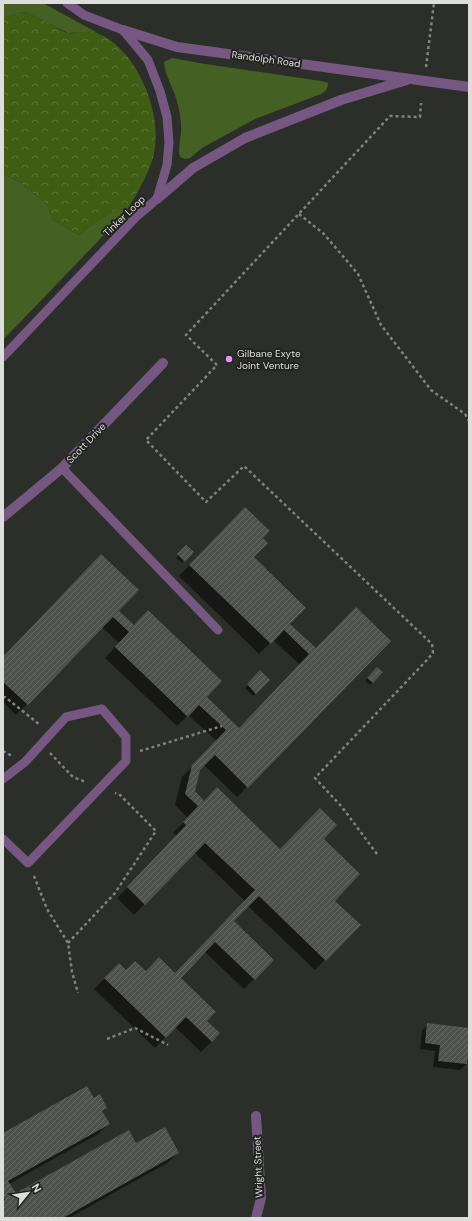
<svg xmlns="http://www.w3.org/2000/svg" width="472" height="1221" font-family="'DM Sans',sans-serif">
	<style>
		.green { fill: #446123 }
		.forest { fill: url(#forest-crowns) }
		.shadow { fill: #0007 }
		.building { fill: url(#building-hatch) }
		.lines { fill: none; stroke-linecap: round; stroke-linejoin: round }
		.path { stroke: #81837f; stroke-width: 2.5; stroke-dasharray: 3 3; stroke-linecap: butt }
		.service { stroke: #755782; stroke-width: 9 }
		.minor { stroke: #755782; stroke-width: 10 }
		.poi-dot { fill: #db99f5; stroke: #222420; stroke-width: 1.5 }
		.labels { text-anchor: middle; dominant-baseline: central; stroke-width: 4; stroke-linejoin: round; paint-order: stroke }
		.street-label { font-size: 10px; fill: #dddedb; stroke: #222420 }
		.poi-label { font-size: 10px; fill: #dddedb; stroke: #222420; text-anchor: start }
	</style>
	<defs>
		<pattern id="forest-crowns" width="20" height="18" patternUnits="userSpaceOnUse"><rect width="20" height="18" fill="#3f5e14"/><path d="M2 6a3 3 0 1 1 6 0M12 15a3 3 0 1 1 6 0" fill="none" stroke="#5a7536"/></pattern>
		<pattern id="building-hatch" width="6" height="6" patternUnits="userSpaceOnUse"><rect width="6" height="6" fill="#4e514c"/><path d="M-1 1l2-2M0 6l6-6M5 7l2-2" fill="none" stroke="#676a65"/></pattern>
	</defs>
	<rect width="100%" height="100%" fill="#2b2e29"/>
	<g class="green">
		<polygon points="3,3 43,3 96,32 68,33 26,12 11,15 3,19"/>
		<path d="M172,58l27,5 122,18 7,2c0,6 -2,8 -7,11l-66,25 -53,29 -12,10 -5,1 -5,-2c-3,-9 2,-21 1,-31 0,-10 -3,-22 -6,-31 -4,-11 -10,-21 -11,-33z"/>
		<polygon points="3,173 19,182 47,204 53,220 79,235 97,221 119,208 126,212 3,340"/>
	</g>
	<path class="forest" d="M26,12c10,5 20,10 30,15 4,2 8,5 11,6 10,2 21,-4 30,0 41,16 68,84 56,125 -6,19 -17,37 -27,54l-7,-4 -22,13 -18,14 -26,-15 -6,-16 -28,-22 -16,-9v-154l8,-4z"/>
	<g class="shadow">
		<polygon points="245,508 262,538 252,557 289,624 316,649 389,641 237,797 204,765 199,770 194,791 204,802 280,850 322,839 334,901 359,925 315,970 248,906 233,921 254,979 244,989 204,951 179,978 206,1021 219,1034 201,1052 175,1027 155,1048 94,989 119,964 126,971 175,974 245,901 195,853 134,915 117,898 177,836 173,833 188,818 175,805 182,777 217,741 188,715 177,726 105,658 119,643 102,627 16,715 3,702 3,658 118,611 238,729 300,665 273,640 259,654 179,576"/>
		<polygon points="186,547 192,552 182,563 176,558"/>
		<polygon points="377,668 382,672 370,685 365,681"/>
		<polygon points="260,672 268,680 253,696 245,688"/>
		<polygon points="428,1025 469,1029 466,1064 460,1070 433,1067 435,1051 420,1049 422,1030"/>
		<polygon points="469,1060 469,1075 468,1075"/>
		<polygon points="94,1099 106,1108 102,1112 108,1124 98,1134 9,1184 15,1195 136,1144 178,1153 167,1163 69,1218 3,1218 3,1134"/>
	</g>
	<g class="building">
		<polygon points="245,507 270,531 263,538 268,543 254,557 306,608 290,624 316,648 356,607 391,641 248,788 215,755 200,770 195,791 204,801 217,787 280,849 320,808 337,825 324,839 360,874 335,901 361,925 326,961 259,896 234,921 274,960 255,980 215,942 181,978 216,1012 207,1021 220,1033 212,1042 186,1017 166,1038 104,978 119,963 126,970 135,961 146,971 159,957 175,973 255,890 205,843 145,905 127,887 186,825 183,822 198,806 185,794 192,765 226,730 199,705 188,717 115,647 129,632 113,617 28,705 3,682 3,657 101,554 139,590 119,611 134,625 148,610 222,681 207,697 239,728 309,654 284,630 271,644 189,565"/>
		<polygon points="186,545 194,552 185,562 177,554"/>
		<polygon points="377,667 383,672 373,683 367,678"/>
		<polygon points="260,670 270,680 256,694 247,684"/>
		<polygon points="427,1023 469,1028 469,1044 467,1064 438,1061 440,1045 425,1043"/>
		<polygon points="87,1086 94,1098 100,1094 107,1108 102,1111 110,1124 8,1181 16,1193 129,1130 136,1143 165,1127 179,1153 63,1218 3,1218 3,1202 5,1200 3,1196 3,1133"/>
	</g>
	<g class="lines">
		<g class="path">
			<polyline points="426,67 434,3"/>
			<polyline points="299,214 324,234 358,274 381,325 431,390 465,414 469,421"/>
			<polyline points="3,698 5,697 40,725"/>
			<polyline points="3,751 12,756"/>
			<polyline points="140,751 222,726"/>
			<polyline points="50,753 73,777 86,782"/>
			<polyline points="377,854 342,807 315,778 426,661 433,653 432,644 244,466 206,502 146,440 217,365 186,335 390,116 420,117 421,103"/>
			<polyline points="34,876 47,909 68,943 72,972 78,993"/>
			<polyline points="68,943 115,893 156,831 119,794 115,793"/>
			<polyline points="107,1039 135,1028 168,1045"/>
		</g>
		<g class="service">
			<polyline points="3,357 137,216 157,199 167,165 169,142 167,117 160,91 148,60 123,30 84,15 67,3"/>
			<polyline points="62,468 218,630"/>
			<polyline points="3,779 25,762 66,717 102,709 126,737 126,761 28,863 3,839"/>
		</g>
		<g class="minor">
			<polyline points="123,30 177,47 469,87"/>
			<polyline points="157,199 193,168 245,138 341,100 407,80"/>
			<polyline points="3,517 62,468 163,363"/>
			<polyline points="256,1116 261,1198 256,1218"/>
		</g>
	</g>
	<circle class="poi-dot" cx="229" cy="359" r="4"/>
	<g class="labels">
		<g class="street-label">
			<text transform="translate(266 59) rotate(8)">Randolph Road</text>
			<text transform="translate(124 216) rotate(-44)">Tinker Loop</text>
			<text transform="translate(86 443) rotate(-46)">Scott Drive</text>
			<text transform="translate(258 1167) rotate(-92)">Wright Street</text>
		</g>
		<g class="poi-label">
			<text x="237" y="353">Gilbane Exyte<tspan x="237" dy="12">Joint Venture</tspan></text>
		</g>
	</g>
	<rect width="472" height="1221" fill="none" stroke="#dddedb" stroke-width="8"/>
	<g transform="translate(28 1193) rotate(60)" stroke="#222420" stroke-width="3" paint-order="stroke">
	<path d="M0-3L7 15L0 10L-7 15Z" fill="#dddedb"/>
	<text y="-6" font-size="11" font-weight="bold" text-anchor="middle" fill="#dddedb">N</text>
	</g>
</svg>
